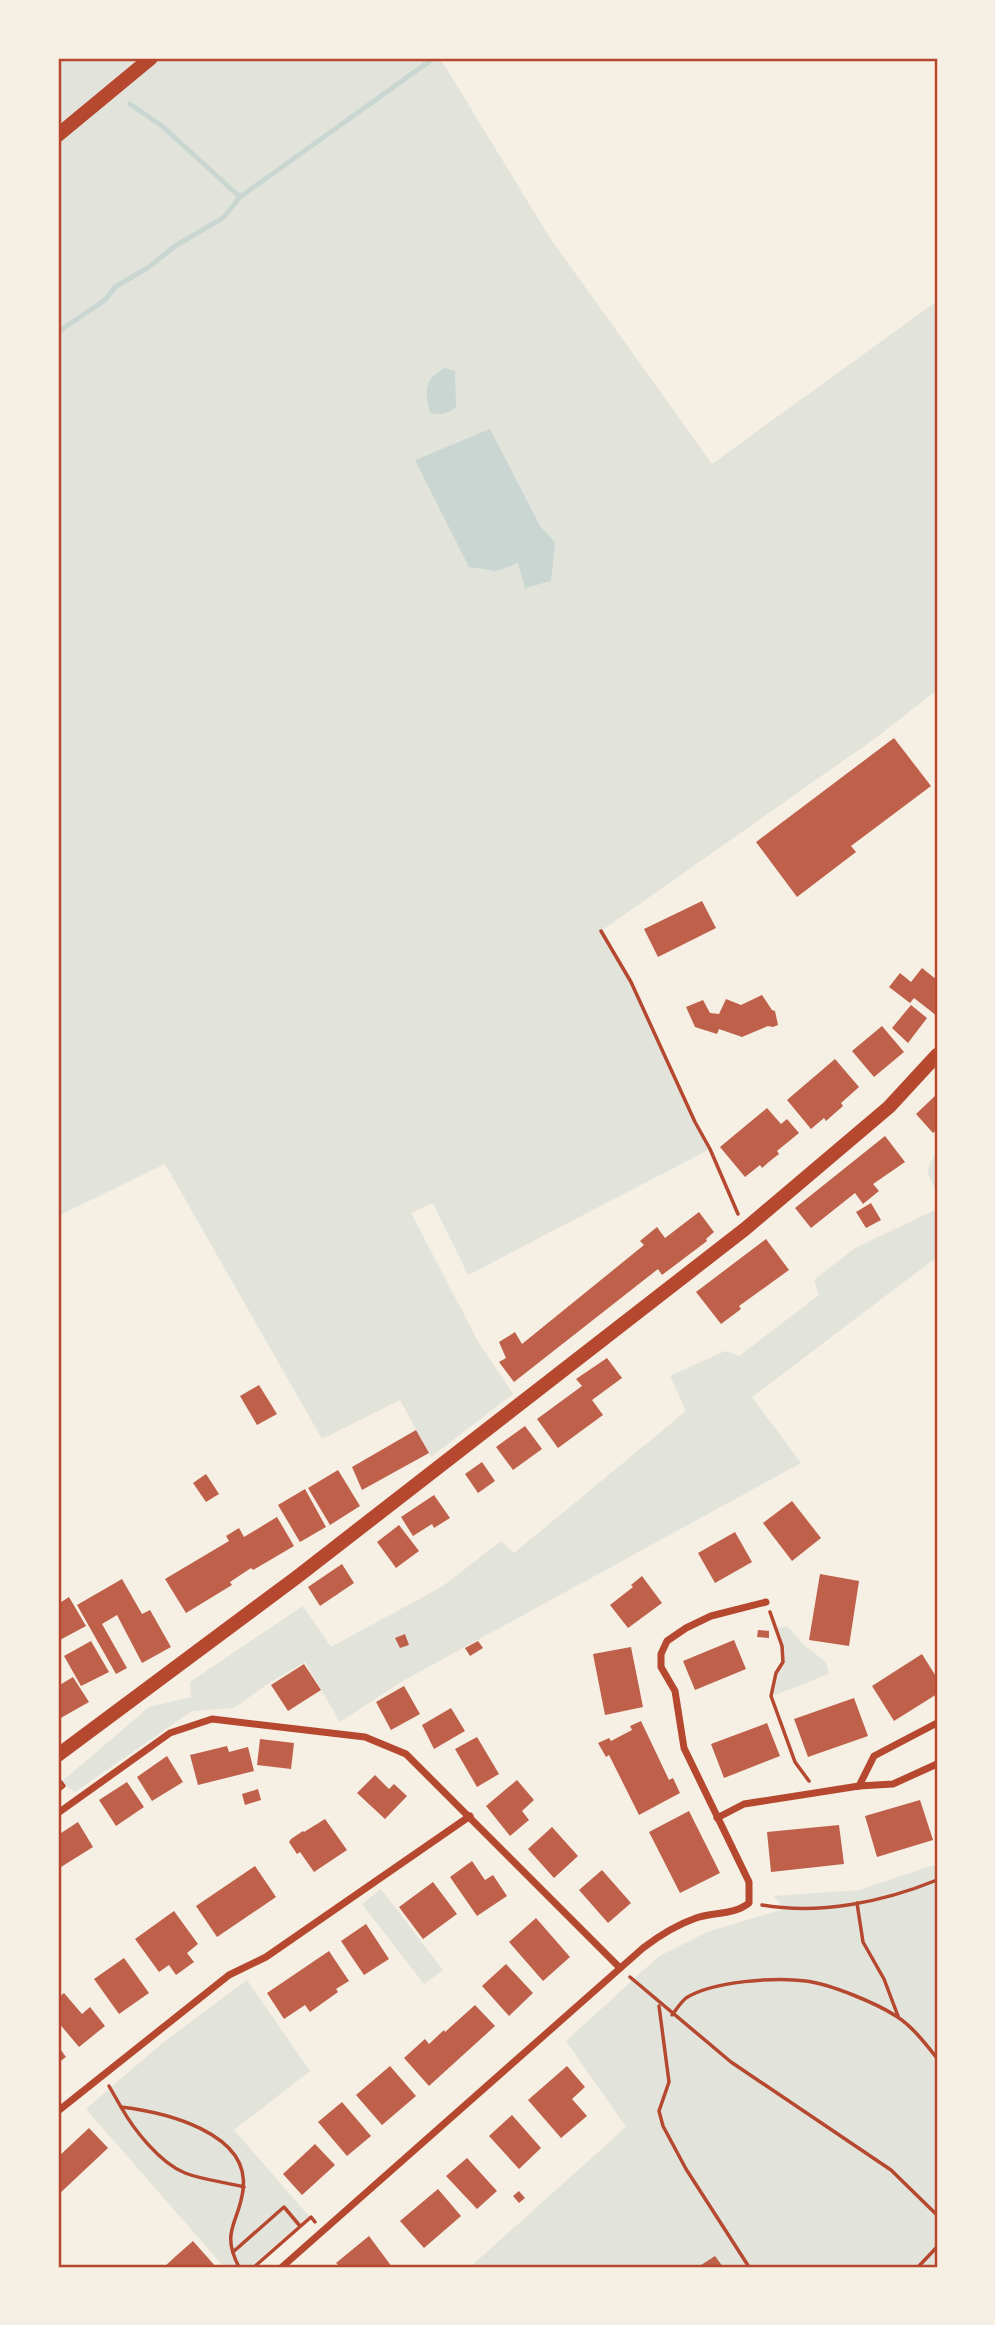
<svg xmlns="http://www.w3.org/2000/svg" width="995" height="2325" font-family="Quicksand,sans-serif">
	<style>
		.green { fill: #e2e4dc }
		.water { fill: #c9d6d2 }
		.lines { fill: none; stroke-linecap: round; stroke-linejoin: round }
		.stream { stroke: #c9d6d2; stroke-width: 5 }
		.building { fill: #bf614a }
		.path { stroke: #b5482f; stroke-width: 3.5 }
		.minor { stroke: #b5482f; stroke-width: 7 }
		.secondary { stroke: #b5482f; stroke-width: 14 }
		.neatline { fill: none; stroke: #b5482f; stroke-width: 2.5 }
	</style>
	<rect width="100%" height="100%" fill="#f6efe4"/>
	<g class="green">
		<polygon points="58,58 440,58 550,238 712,464 937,301 937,690 877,737 601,931 631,982 695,1122 710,1149 468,1275 433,1203 411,1213 479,1343 513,1394 431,1457 400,1400 322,1439 165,1164 58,1216"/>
		<path d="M937,1152v39c-11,-18 -13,-21 0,-39z"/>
		<polygon points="937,1209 937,1257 752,1397 801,1463 401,1682 340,1722 305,1662 266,1685 234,1708 192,1711 75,1792 61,1782 149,1707 191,1697 190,1682 303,1606 331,1647 443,1586 501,1541 514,1553 686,1411 670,1376 725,1351 739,1356 819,1295 814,1280 855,1248"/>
		<path d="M787,1626l18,20 21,16 3,12 -57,22c6,-32 16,-35 4,-68z"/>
		<polygon points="937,1864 937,2267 470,2267 626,2127 566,2041 659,1956 707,1932 784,1909 774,1896 859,1890"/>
		<polygon points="381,1889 443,1970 424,1984 362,1904"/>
		<polygon points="247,1980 310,2071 234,2130 309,2216 250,2267 224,2267 86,2109 160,2045"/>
	</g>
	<g class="water">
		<path d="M445,368l10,3 1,37c-8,4 -17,9 -26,4 -5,-21 -7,-32 15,-44z"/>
		<polygon points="490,429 540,526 555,542 551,581 525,588 518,563 496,571 469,567 415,460"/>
	</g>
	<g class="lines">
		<g class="stream">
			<polyline points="130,104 162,126 240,197"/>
			<polyline points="58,332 105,300 115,287 149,267 175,246 223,218 240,197 434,58"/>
		</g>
	</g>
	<g class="building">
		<polygon points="894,738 931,786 851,846 856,852 797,897 756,842"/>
		<polygon points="702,901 716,928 658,957 644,929"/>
		<polygon points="922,968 937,980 937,1016 914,998 910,1003 889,987 900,973 911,982"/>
		<polygon points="762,995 772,1010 775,1011 778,1025 773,1027 768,1026 742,1037 719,1029 717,1034 695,1027 686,1007 703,1000 710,1013 719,1014 726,999 741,1005"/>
		<polygon points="911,1005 927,1018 908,1043 892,1028"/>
		<polygon points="882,1026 904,1052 874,1077 852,1051"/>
		<polygon points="835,1059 859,1087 841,1103 843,1106 826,1121 824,1118 811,1129 787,1100"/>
		<polygon points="937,1094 937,1129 933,1133 916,1114"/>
		<polygon points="767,1108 781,1124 787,1119 799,1133 777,1151 779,1154 770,1161 762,1168 760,1165 745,1177 720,1147"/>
		<polygon points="885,1136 905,1162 873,1184 879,1191 863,1204 855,1193 811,1228 795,1208"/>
		<polygon points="871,1203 881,1220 866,1228 856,1212"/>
		<polygon points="699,1212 714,1232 706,1239 707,1241 662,1275 658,1269 514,1382 499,1362 506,1358 499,1342 515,1332 522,1344 644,1245 640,1241 657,1227 665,1238"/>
		<polygon points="766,1239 789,1270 739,1306 741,1309 721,1324 696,1292"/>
		<polygon points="607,1358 622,1378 592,1400 603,1415 558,1448 537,1419 582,1386 576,1379"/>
		<polygon points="259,1385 277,1414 257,1425 240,1396"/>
		<polygon points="525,1426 542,1449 513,1470 496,1447"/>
		<polygon points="416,1430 429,1453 362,1490 352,1467"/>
		<polygon points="482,1462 495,1481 478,1493 465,1474"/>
		<polygon points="338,1470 360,1506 330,1525 308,1488"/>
		<polygon points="206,1474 219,1494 206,1502 193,1483"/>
		<polygon points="305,1489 326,1527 300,1542 278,1505"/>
		<polygon points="434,1495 450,1518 434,1528 432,1524 413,1536 401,1517"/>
		<polygon points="792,1501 821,1538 792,1561 763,1523"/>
		<polygon points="277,1517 294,1546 253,1570 251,1568 230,1582 232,1585 186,1613 165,1579 229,1541 226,1536 239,1528 244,1537"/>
		<polygon points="399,1525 419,1551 396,1568 377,1542"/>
		<polygon points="735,1532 752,1562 715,1583 698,1553"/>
		<polygon points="342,1564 354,1583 320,1606 308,1587"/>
		<polygon points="820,1574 859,1581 849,1646 809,1640"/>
		<polygon points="642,1576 662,1603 628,1628 610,1605 633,1587 631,1585"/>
		<polygon points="122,1579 142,1614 150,1610 171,1647 142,1663 117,1615 102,1624 127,1668 116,1674 77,1605"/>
		<polygon points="69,1597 86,1626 58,1641 58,1604"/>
		<polygon points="758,1630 769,1631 769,1638 757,1637"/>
		<polygon points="405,1634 409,1645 400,1648 395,1638"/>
		<polygon points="734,1640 746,1669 695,1690 683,1661"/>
		<polygon points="91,1641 109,1672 81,1686 64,1656"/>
		<polygon points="478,1641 483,1648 470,1656 465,1648"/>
		<polygon points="631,1647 643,1707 605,1715 593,1654"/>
		<polygon points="922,1654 937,1678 937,1694 894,1721 872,1686"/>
		<polygon points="304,1664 321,1690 288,1711 271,1685"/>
		<polygon points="73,1677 89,1702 59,1719 58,1686"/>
		<polygon points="404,1686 420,1714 391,1730 376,1702"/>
		<polygon points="854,1698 868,1736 808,1757 794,1719"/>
		<polygon points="451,1708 465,1731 434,1749 422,1725"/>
		<polygon points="641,1721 669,1780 673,1778 680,1793 639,1815 609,1755 606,1757 598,1743 609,1738 611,1741 632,1730 630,1726"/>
		<polygon points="767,1723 780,1756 724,1778 711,1744"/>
		<polygon points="477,1737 499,1774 477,1787 455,1749"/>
		<polygon points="260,1739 294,1743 291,1769 257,1765"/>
		<polygon points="227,1746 229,1752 248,1747 254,1771 198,1785 190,1755"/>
		<polygon points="167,1756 183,1782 152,1801 137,1777"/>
		<polygon points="375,1775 389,1789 394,1784 407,1796 385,1819 357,1793"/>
		<polygon points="517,1780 534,1800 522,1811 529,1820 510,1836 486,1806"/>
		<polygon points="127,1782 144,1807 116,1826 99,1800"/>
		<polygon points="258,1789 261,1800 245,1805 242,1794"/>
		<polygon points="920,1800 933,1840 877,1857 865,1816"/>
		<polygon points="689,1811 720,1873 680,1893 649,1832"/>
		<polygon points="325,1819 347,1850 314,1872 300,1852 297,1854 289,1842 291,1839 303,1831 304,1832"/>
		<polygon points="78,1822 93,1847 61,1867 58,1862 58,1835"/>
		<polygon points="839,1825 844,1864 771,1872 767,1832"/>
		<polygon points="552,1827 578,1856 554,1878 528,1849"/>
		<polygon points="472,1861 485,1880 493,1875 507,1896 477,1916 450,1877"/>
		<polygon points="255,1866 276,1897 217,1937 196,1906"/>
		<polygon points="602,1870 631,1903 608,1923 579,1890"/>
		<polygon points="433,1882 457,1914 423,1939 399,1907"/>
		<polygon points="174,1911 198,1944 187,1953 194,1962 176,1975 169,1965 159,1972 135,1939"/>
		<polygon points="536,1918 570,1957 543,1981 509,1942"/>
		<polygon points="366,1924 389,1959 364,1975 341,1941"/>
		<polygon points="329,1951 349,1981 336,1989 338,1992 310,2012 305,2005 284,2019 267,1993"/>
		<polygon points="124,1958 149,1993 119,2014 94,1979"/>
		<polygon points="506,1964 533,1993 509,2016 482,1986"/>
		<polygon points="64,1993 82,2014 90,2007 105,2026 79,2047 58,2022 58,1998"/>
		<polygon points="475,2005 495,2026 429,2086 404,2058 425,2039 429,2044 444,2030 445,2032"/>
		<polygon points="58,2046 66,2057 58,2063"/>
		<polygon points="390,2066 416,2096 382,2125 356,2095"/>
		<polygon points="567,2066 585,2087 572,2099 587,2116 561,2138 528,2100"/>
		<polygon points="342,2102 371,2136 347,2156 318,2122"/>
		<polygon points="512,2115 541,2148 519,2169 489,2136"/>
		<polygon points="89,2128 108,2148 58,2195 58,2157"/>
		<polygon points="315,2144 335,2165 302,2195 283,2174"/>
		<polygon points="467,2158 497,2191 477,2209 446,2176"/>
		<polygon points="438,2189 461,2216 424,2248 400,2221"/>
		<polygon points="519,2191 525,2198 519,2203 513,2196"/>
		<polygon points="369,2236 392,2267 340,2267 336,2263"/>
		<polygon points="193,2241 216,2267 164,2267 176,2256"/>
		<polygon points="715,2256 723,2267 698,2267"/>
	</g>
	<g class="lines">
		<g class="path">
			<polyline points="601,931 631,982 695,1122 710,1149 738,1214"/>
			<polyline points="770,1612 782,1646 783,1662 776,1673 771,1696 795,1762 809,1781"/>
			<polyline points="58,1784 61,1782 64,1786 58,1791"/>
			<polyline points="857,1903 863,1942 884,1979 898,2016"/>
			<path d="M762,1905c58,10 121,-3 175,-25"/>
			<polyline points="630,1977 731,2062 891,2170 937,2215"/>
			<polyline points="659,2006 669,2082 659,2111 663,2126 686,2169 749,2267"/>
			<path d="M672,2015c4,-5 9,-13 14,-17 27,-17 89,-21 120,-17 24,3 70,22 90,35 16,10 29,27 41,42"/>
			<path d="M109,2086l12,21c42,5 130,25 122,83 -4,33 -23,41 -4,77"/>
			<path d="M121,2107c13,23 39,56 64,66 18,7 40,9 59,14"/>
			<polyline points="233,2252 284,2207 300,2226"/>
			<polyline points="254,2267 311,2217 315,2222"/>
			<polyline points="918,2267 937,2247"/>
		</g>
		<g class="minor">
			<polyline points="859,1786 874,1756 937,1723"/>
			<polyline points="58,1813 170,1733 212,1719 365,1737 406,1754 620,1968"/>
			<polyline points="717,1818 744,1804 859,1786 893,1784 937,1764"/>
			<polyline points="58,2111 229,1975 266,1957 470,1816"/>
			<path d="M282,2267l361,-319c17,-13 33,-23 53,-30 18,-6 38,-3 53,-15v-21l-65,-134 -9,-57 -14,-24v-13l6,-13 19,-13 25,-12 55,-14"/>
		</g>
		<g class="secondary">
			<polyline points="58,135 151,58"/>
			<polyline points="58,1755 297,1577 745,1229 889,1107 937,1055"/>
		</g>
	</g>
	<rect width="995" height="2325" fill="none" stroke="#f6efe4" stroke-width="119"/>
	<rect x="60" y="60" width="876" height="2206" class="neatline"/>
</svg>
